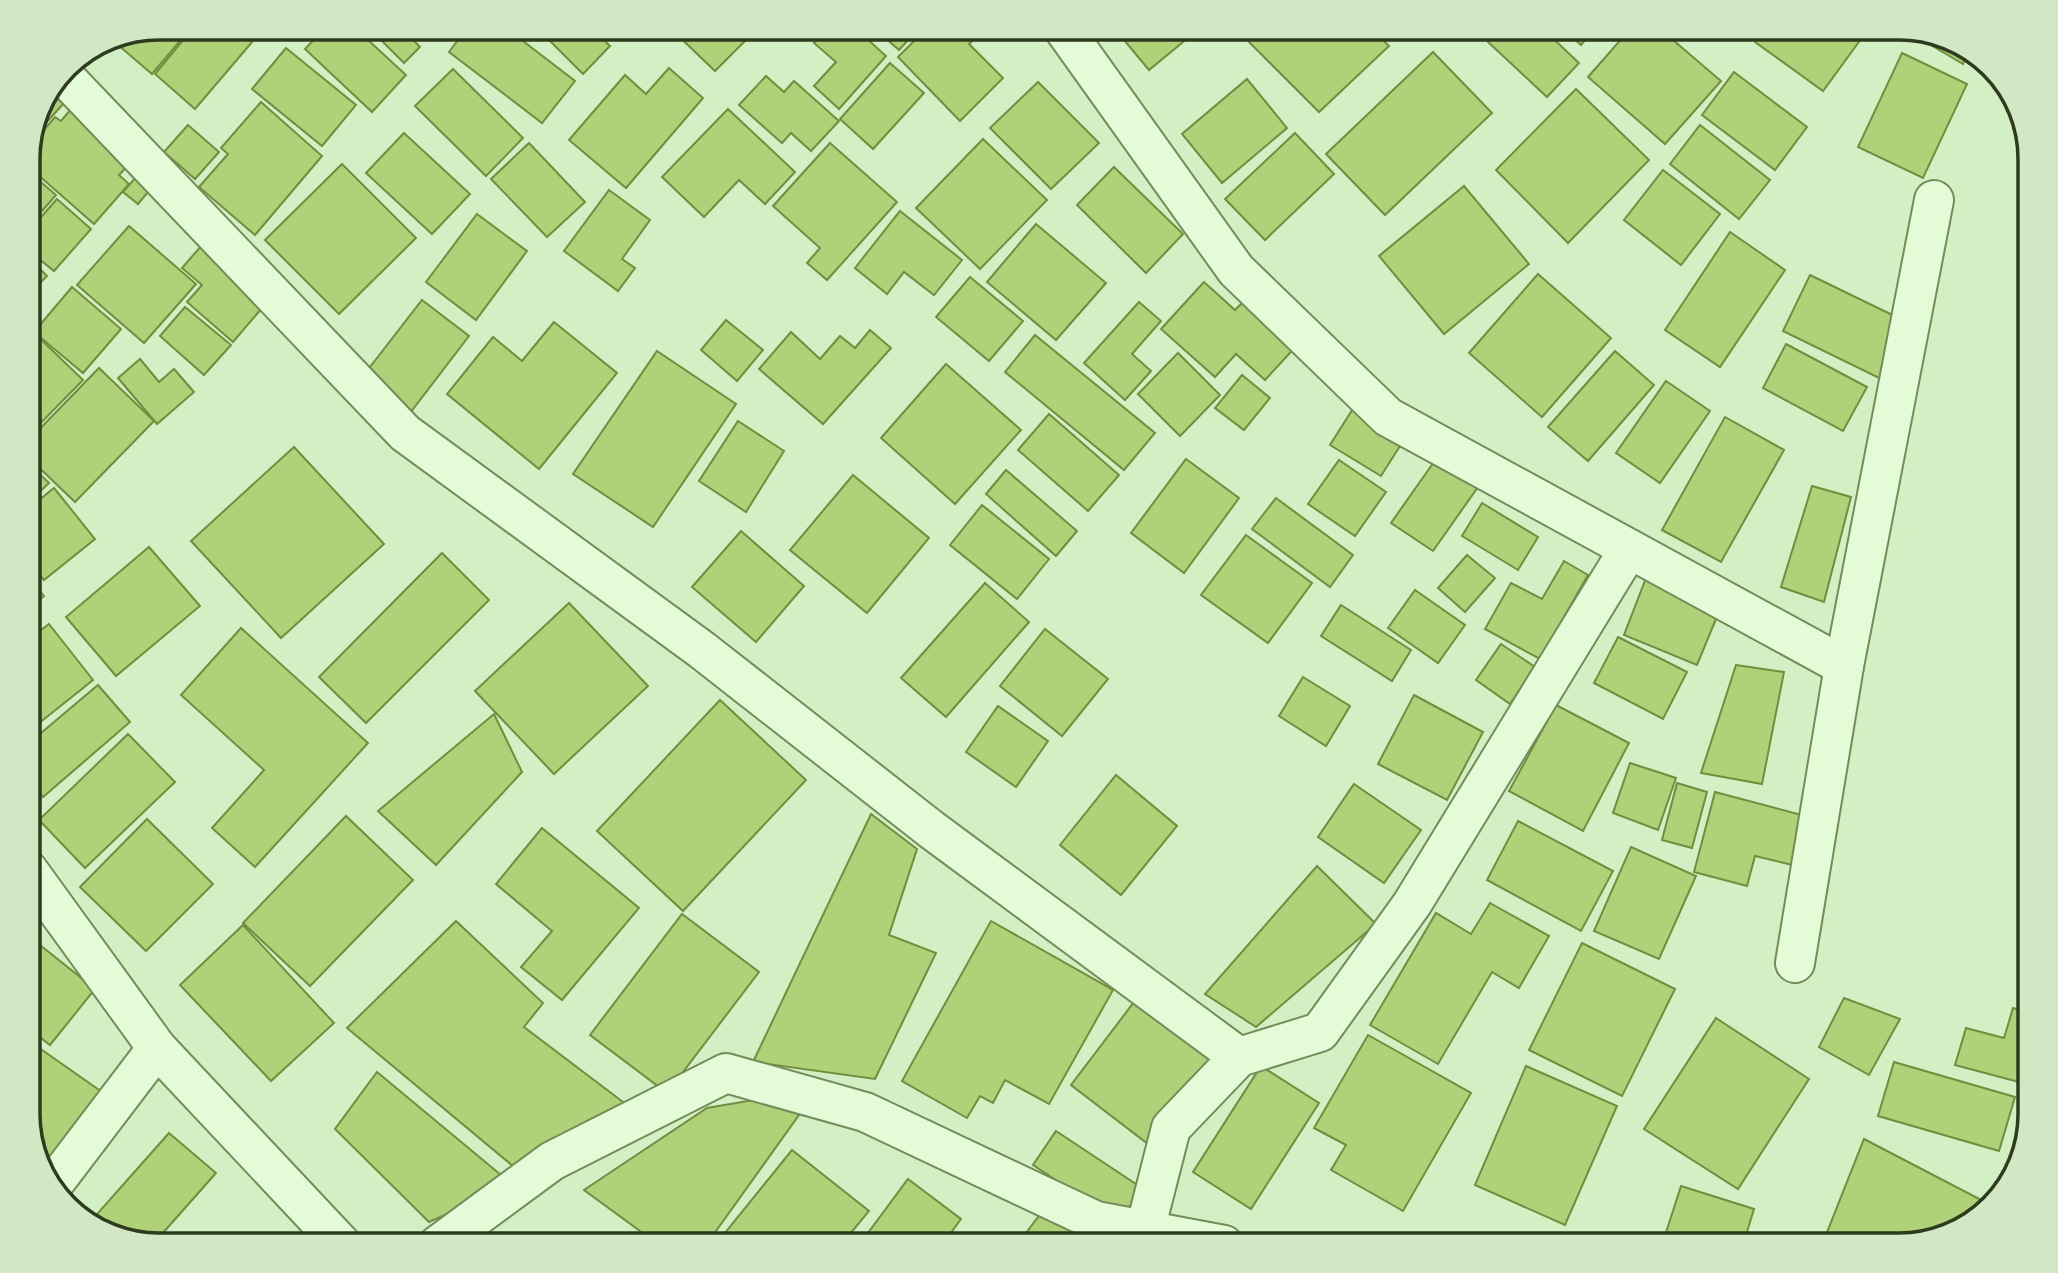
<svg xmlns="http://www.w3.org/2000/svg" width="2058" height="1273" font-family="Spectral,serif">
	<style>
		.building { fill: #afd178; stroke: #718d3e; stroke-width: 2 }
		.lines { fill: none; stroke-linecap: round; stroke-linejoin: round }
		.minor-casing { stroke: #738c59; stroke-width: 42 }
		.minor { stroke: #e4fbd8; stroke-width: 38 }
		.rim { fill: none; stroke: #2e3b1e; stroke-width: 3.5 }
	</style>
	<rect width="100%" height="100%" fill="#d3f0c4"/>
	<g class="building">
		<polygon points="160,28 191,28 152,74 118,45 127,35"/>
		<polygon points="193,28 264,28 195,109 155,74"/>
		<polygon points="325,28 355,28 406,75 372,112 305,49"/>
		<polygon points="369,28 404,28 403,29 420,47 404,63"/>
		<polygon points="467,28 506,28 575,81 542,123 449,52"/>
		<polygon points="537,28 591,28 610,46 583,74"/>
		<polygon points="670,28 758,28 715,71"/>
		<polygon points="828,28 855,28 886,56 839,109 814,86 836,62 814,43"/>
		<polygon points="874,28 919,28 899,50"/>
		<polygon points="927,28 972,28 979,35 969,44 1003,78 960,121 898,57"/>
		<polygon points="1114,28 1200,28 1149,70"/>
		<polygon points="1259,28 1371,28 1389,46 1319,112 1247,40"/>
		<polygon points="1502,28 1542,28 1579,63 1547,97 1488,42"/>
		<polygon points="1562,28 1595,28 1581,45"/>
		<polygon points="1631,28 1659,28 1721,81 1665,144 1588,77"/>
		<polygon points="1765,28 1869,28 1823,91 1755,42"/>
		<polygon points="1921,35 1968,49 1963,64 1919,38"/>
		<polygon points="286,48 356,105 322,146 252,89"/>
		<polygon points="1433,52 1492,113 1385,215 1326,154"/>
		<polygon points="1902,53 1967,84 1923,178 1858,147"/>
		<polygon points="890,63 924,93 873,149 840,119"/>
		<polygon points="669,68 703,98 626,188 569,140 625,75 646,94"/>
		<polygon points="453,69 523,138 486,176 415,106"/>
		<polygon points="1734,72 1807,127 1775,170 1702,115"/>
		<polygon points="766,76 784,92 794,81 839,121 811,151 791,133 782,143 739,105"/>
		<polygon points="1247,79 1287,128 1222,183 1182,134"/>
		<polygon points="1038,82 1099,143 1051,189 990,128"/>
		<polygon points="1576,89 1649,160 1568,243 1496,170"/>
		<polygon points="54,94 64,103 35,135"/>
		<polygon points="261,102 322,156 255,235 199,187 228,154 221,148"/>
		<polygon points="72,108 133,160 119,175 129,184 94,224 28,166 28,151 31,145 55,117 61,121"/>
		<polygon points="728,109 795,172 765,204 739,180 704,217 662,177"/>
		<polygon points="188,125 219,152 195,179 164,152"/>
		<polygon points="1700,125 1770,180 1739,219 1670,164"/>
		<polygon points="404,133 470,194 432,234 366,173"/>
		<polygon points="1295,133 1334,174 1265,240 1225,199"/>
		<polygon points="983,139 1047,200 980,269 916,208"/>
		<polygon points="529,143 585,202 547,237 491,179"/>
		<polygon points="830,143 897,202 827,280 807,263 820,248 773,206"/>
		<polygon points="342,164 416,238 339,314 265,240"/>
		<polygon points="1114,167 1183,234 1146,273 1077,205"/>
		<polygon points="143,169 157,181 138,204 123,192"/>
		<polygon points="1663,170 1720,214 1681,265 1624,220"/>
		<polygon points="28,171 56,195 28,227"/>
		<polygon points="1464,186 1529,264 1444,334 1379,256"/>
		<polygon points="609,190 650,220 622,259 635,268 618,291 564,251"/>
		<polygon points="57,199 91,229 54,271 28,250 28,232"/>
		<polygon points="900,211 962,260 934,295 904,272 887,294 855,268"/>
		<polygon points="477,214 527,251 476,320 426,282"/>
		<polygon points="1036,224 1106,283 1056,340 987,282"/>
		<polygon points="129,226 196,284 144,343 77,285"/>
		<polygon points="1730,232 1785,270 1720,367 1665,330"/>
		<polygon points="202,245 268,301 233,342 187,302 202,285 182,268"/>
		<polygon points="28,257 47,276 28,295"/>
		<polygon points="1538,274 1611,338 1542,417 1469,353"/>
		<polygon points="1810,275 1909,323 1881,379 1783,331"/>
		<polygon points="970,277 1023,321 989,361 936,317"/>
		<polygon points="1204,282 1235,310 1249,296 1301,341 1265,380 1236,354 1215,377 1161,329"/>
		<polygon points="72,287 121,329 83,373 34,332"/>
		<polygon points="422,300 469,336 410,413 363,376"/>
		<polygon points="1139,302 1161,321 1132,354 1151,371 1125,400 1084,363"/>
		<polygon points="185,307 231,345 204,375 160,336"/>
		<polygon points="726,320 763,350 737,381 701,350"/>
		<polygon points="554,322 617,373 539,469 447,394 493,337 522,361"/>
		<polygon points="28,327 83,380 28,436"/>
		<polygon points="870,330 891,348 823,424 759,369 791,332 820,359 840,336 855,348"/>
		<polygon points="1035,335 1155,433 1124,470 1005,372"/>
		<polygon points="1786,344 1867,387 1843,431 1763,388"/>
		<polygon points="657,351 736,404 653,527 573,474"/>
		<polygon points="1615,351 1654,385 1588,461 1548,427"/>
		<polygon points="1178,353 1220,395 1180,436 1138,394"/>
		<polygon points="140,359 159,382 174,369 194,392 157,424 118,378"/>
		<polygon points="946,364 1021,430 955,504 881,438"/>
		<polygon points="99,368 154,421 75,502 28,457 28,441"/>
		<polygon points="1242,375 1270,398 1244,430 1215,408"/>
		<polygon points="1666,381 1710,411 1660,483 1616,453"/>
		<polygon points="1354,407 1405,438 1381,476 1330,445"/>
		<polygon points="1049,414 1119,475 1088,511 1018,450"/>
		<polygon points="1725,417 1784,450 1721,562 1662,530"/>
		<polygon points="738,421 784,451 746,512 699,481"/>
		<polygon points="294,447 384,544 281,638 191,541"/>
		<polygon points="1186,459 1239,498 1184,573 1131,533"/>
		<polygon points="1436,459 1478,487 1433,551 1391,523"/>
		<polygon points="1339,460 1386,492 1355,536 1308,504"/>
		<polygon points="28,463 49,483 28,503"/>
		<polygon points="1006,470 1077,531 1056,556 986,494"/>
		<polygon points="853,475 929,538 867,613 790,550"/>
		<polygon points="1812,486 1851,497 1824,602 1781,587"/>
		<polygon points="54,488 95,539 44,580 28,561 28,509"/>
		<polygon points="1276,498 1353,555 1330,587 1252,529"/>
		<polygon points="1482,503 1538,537 1518,570 1462,536"/>
		<polygon points="982,505 1049,559 1017,599 950,545"/>
		<polygon points="741,531 804,586 756,642 692,587"/>
		<polygon points="1246,535 1312,583 1268,643 1201,595"/>
		<polygon points="149,547 200,606 116,676 66,617"/>
		<polygon points="442,553 489,600 366,723 319,677"/>
		<polygon points="1467,555 1495,578 1465,612 1438,588"/>
		<polygon points="1564,561 1588,575 1540,659 1485,629 1511,583 1542,599"/>
		<polygon points="28,576 44,596 28,609"/>
		<polygon points="1646,578 1721,607 1697,665 1624,635"/>
		<polygon points="985,583 1029,622 946,717 901,678"/>
		<polygon points="1415,590 1465,625 1438,663 1388,628"/>
		<polygon points="569,603 648,686 554,774 475,691"/>
		<polygon points="1341,605 1411,650 1392,681 1321,636"/>
		<polygon points="49,624 93,680 28,732 28,640"/>
		<polygon points="241,628 368,743 255,867 212,828 264,770 181,695"/>
		<polygon points="1045,629 1108,679 1062,736 1000,686"/>
		<polygon points="1618,637 1687,672 1663,719 1594,683"/>
		<polygon points="1501,644 1535,667 1510,704 1476,680"/>
		<polygon points="1736,665 1784,672 1762,784 1701,773"/>
		<polygon points="1303,677 1350,706 1326,746 1279,716"/>
		<polygon points="98,685 130,722 43,797 28,781 28,744"/>
		<polygon points="1414,695 1483,732 1447,800 1378,764"/>
		<polygon points="720,700 806,780 683,911 597,831"/>
		<polygon points="1556,705 1629,743 1583,831 1509,791"/>
		<polygon points="998,706 1048,741 1016,787 966,752"/>
		<polygon points="494,714 522,772 436,865 378,811"/>
		<polygon points="128,734 175,782 85,868 39,820"/>
		<polygon points="1630,763 1676,778 1658,830 1613,813"/>
		<polygon points="1116,775 1177,826 1121,895 1060,845"/>
		<polygon points="1677,783 1707,792 1692,848 1662,840"/>
		<polygon points="1354,784 1421,830 1384,883 1318,837"/>
		<polygon points="1715,792 1805,816 1792,865 1755,856 1747,886 1694,872"/>
		<polygon points="871,814 917,849 889,935 936,953 875,1079 753,1062"/>
		<polygon points="346,816 413,880 310,986 243,923"/>
		<polygon points="147,819 213,884 146,951 80,887"/>
		<polygon points="1518,821 1613,871 1581,931 1487,880"/>
		<polygon points="542,828 639,908 562,1000 521,967 552,931 496,884"/>
		<polygon points="1631,847 1696,876 1659,959 1594,931"/>
		<polygon points="1317,866 1376,924 1256,1027 1205,994"/>
		<polygon points="1490,903 1549,936 1519,988 1492,972 1438,1064 1370,1025 1436,913 1471,934"/>
		<polygon points="682,914 759,972 667,1093 590,1035"/>
		<polygon points="456,921 543,1003 524,1027 631,1108 514,1167 347,1028"/>
		<polygon points="991,921 1113,990 1049,1104 1005,1080 993,1103 980,1096 967,1118 902,1081"/>
		<polygon points="243,925 334,1023 271,1081 180,985"/>
		<polygon points="1582,943 1675,989 1622,1096 1529,1050"/>
		<polygon points="40,945 95,989 50,1045 28,1028 28,960"/>
		<polygon points="1137,998 1215,1058 1148,1144 1071,1085"/>
		<polygon points="1844,998 1900,1019 1869,1075 1819,1047"/>
		<polygon points="2013,1008 2030,1013 2030,1085 1955,1065 1966,1028 2004,1038"/>
		<polygon points="1716,1018 1809,1079 1738,1189 1644,1129"/>
		<polygon points="1368,1035 1471,1093 1403,1211 1331,1170 1346,1145 1314,1128"/>
		<polygon points="35,1045 102,1092 43,1171 28,1122 28,1055"/>
		<polygon points="1894,1062 2015,1097 1999,1151 1878,1116"/>
		<polygon points="1261,1066 1319,1103 1251,1209 1193,1172"/>
		<polygon points="1526,1066 1617,1106 1565,1225 1475,1185"/>
		<polygon points="377,1072 513,1185 429,1222 335,1129"/>
		<polygon points="771,1097 799,1115 706,1245 659,1245 584,1190 707,1108"/>
		<polygon points="1056,1131 1142,1188 1119,1222 1033,1165"/>
		<polygon points="169,1133 216,1173 154,1243 94,1225 90,1222"/>
		<polygon points="1864,1139 1989,1204 1964,1228 1899,1245 1822,1245"/>
		<polygon points="792,1150 869,1211 841,1245 728,1245 720,1239"/>
		<polygon points="908,1179 961,1219 942,1245 859,1245"/>
		<polygon points="1681,1186 1754,1209 1743,1245 1662,1245"/>
		<polygon points="1044,1209 1091,1245 1017,1245"/>
	</g>
	<g class="lines">
		<g class="minor-casing">
			<g id="minor">
				<polyline points="1063,28 1236,270 1388,417 1844,666"/>
				<polyline points="63,75 405,433 702,650 932,830 1239,1057"/>
				<polyline points="28,870 157,1048 342,1245"/>
				<polyline points="1795,963 1844,666 1934,200"/>
				<polyline points="52,1186 157,1048"/>
				<polyline points="1145,1230 1171,1128 1239,1057 1320,1032 1412,904 1629,549"/>
				<polyline points="438,1245 552,1161 726,1073 865,1112 1096,1221 1224,1245"/>
			</g>
		</g>
		<use href="#minor" class="minor"/>
	</g>
	<path d="M0 0H2058V1273H0ZM159 40H1899A119 119 0 0 1 2018 159V1114A119 119 0 0 1 1899 1233H159A119 119 0 0 1 40 1114V159A119 119 0 0 1 159 40Z" fill="#d2e8c5" fill-rule="evenodd"/>
	<path class="rim" d="M159 40H1899A119 119 0 0 1 2018 159V1114A119 119 0 0 1 1899 1233H159A119 119 0 0 1 40 1114V159A119 119 0 0 1 159 40Z"/>
</svg>
